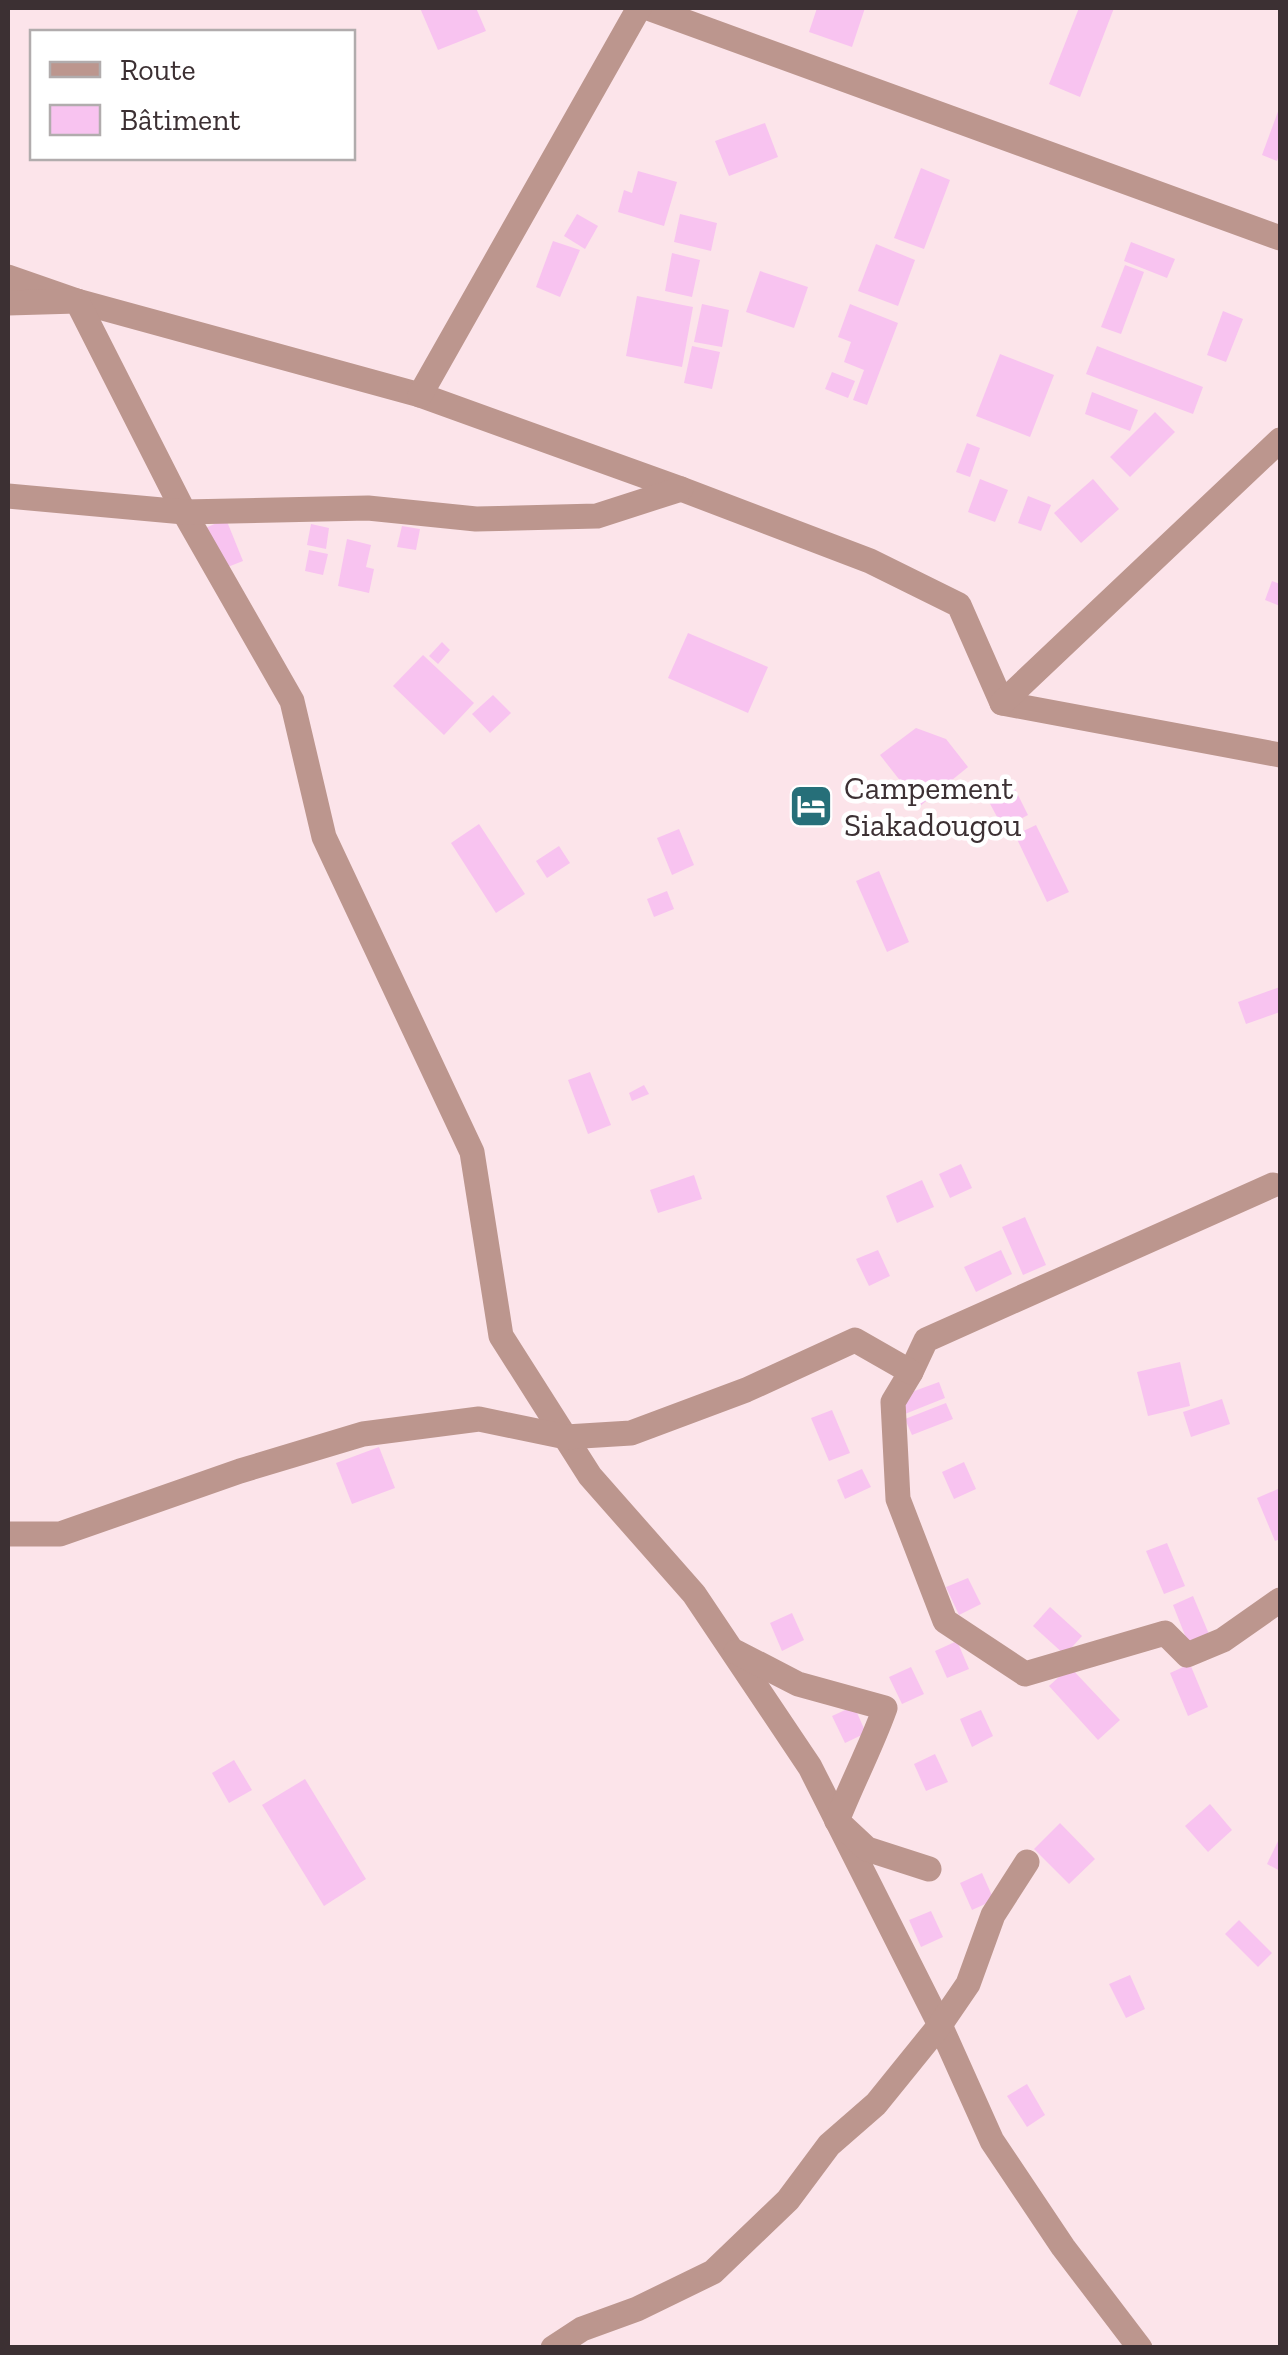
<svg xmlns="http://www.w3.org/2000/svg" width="1288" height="2355" font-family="'Zilla Slab',serif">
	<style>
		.building { fill: #f8c3f0 }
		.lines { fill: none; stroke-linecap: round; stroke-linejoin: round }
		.street { stroke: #bc968e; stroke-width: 25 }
		.labels { text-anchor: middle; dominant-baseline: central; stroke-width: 9; stroke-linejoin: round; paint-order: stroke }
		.poi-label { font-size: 32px; fill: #3c3033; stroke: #fff; text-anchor: start }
	</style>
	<rect width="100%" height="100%" fill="#fce4ea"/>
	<g class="building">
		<polygon points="420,8 476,8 486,31 438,50"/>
		<polygon points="817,8 865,8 852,47 809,32"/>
		<polygon points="1079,8 1114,8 1080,97 1049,84"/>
		<polygon points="1280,106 1280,152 1277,161 1262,155"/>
		<polygon points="765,123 778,157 729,176 715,141"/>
		<polygon points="921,168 950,180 924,249 894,238"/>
		<polygon points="638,171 677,182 664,226 618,212 624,190 632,193"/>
		<polygon points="577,214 598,226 585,249 564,236"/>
		<polygon points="680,214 717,223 711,251 674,242"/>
		<polygon points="553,241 580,250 560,297 536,287"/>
		<polygon points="1131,242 1175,259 1167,278 1124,261"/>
		<polygon points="876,244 915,260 898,306 858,291"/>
		<polygon points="672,253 700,260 692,297 665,291"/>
		<polygon points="1125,265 1144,272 1121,334 1101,327"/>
		<polygon points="760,271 808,287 794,328 746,312"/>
		<polygon points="637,296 693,307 682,367 626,356"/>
		<polygon points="702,304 729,310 722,347 694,342"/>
		<polygon points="850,304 898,323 867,405 853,400 864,370 844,362 851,342 838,337"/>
		<polygon points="1223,311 1243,319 1226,362 1207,355"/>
		<polygon points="692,346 720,352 712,389 684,383"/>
		<polygon points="1097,346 1203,387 1193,414 1086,374"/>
		<polygon points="1000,354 1054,375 1030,437 976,416"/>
		<polygon points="832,372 855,381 848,398 825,389"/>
		<polygon points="1092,392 1138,410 1130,431 1085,414"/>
		<polygon points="1155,412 1175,432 1130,477 1110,457"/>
		<polygon points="967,443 980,448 970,477 956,472"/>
		<polygon points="980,479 1008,490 995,522 968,512"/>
		<polygon points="1093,479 1119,509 1081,543 1054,513"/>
		<polygon points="1028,496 1051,505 1041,531 1018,523"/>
		<polygon points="226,519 243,561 220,570 203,529"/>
		<polygon points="311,524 329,528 326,549 307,545"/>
		<polygon points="402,526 420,529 416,550 397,547"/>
		<polygon points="347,539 371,545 366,567 374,569 369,593 338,586"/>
		<polygon points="309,550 328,554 323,575 305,571"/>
		<polygon points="1272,581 1280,584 1280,606 1265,600"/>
		<polygon points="688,633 768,667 748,713 668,678"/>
		<polygon points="442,642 450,650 438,664 429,656"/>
		<polygon points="423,655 474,703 444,735 393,686"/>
		<polygon points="493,695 511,713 490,733 472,714"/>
		<polygon points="916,728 946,739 968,767 920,806 880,755"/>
		<polygon points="1014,787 1028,815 1003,828 988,800"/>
		<polygon points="479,824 525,894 496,913 451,843"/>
		<polygon points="1036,825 1069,892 1047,902 1015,835"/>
		<polygon points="679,829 694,865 672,875 657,838"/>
		<polygon points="559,846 570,863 547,878 536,861"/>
		<polygon points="879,871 909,942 887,952 856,881"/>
		<polygon points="667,891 674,909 654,917 647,899"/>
		<polygon points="1280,987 1280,1012 1246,1024 1238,1002"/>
		<polygon points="590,1072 611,1125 588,1134 568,1080"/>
		<polygon points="644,1085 649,1094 632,1101 629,1093"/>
		<polygon points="961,1164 972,1188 950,1198 939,1174"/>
		<polygon points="694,1175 702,1199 658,1213 650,1190"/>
		<polygon points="922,1180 934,1207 897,1223 886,1196"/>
		<polygon points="1025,1217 1046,1265 1023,1275 1002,1227"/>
		<polygon points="878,1250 890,1276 869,1286 856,1259"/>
		<polygon points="1001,1250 1012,1274 976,1292 964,1267"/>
		<polygon points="1180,1362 1190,1406 1148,1416 1137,1372"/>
		<polygon points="939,1382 945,1398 905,1414 898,1397"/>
		<polygon points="1222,1399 1230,1424 1191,1437 1183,1412"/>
		<polygon points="946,1403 953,1419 912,1435 905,1419"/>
		<polygon points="832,1410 850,1453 829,1461 811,1418"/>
		<polygon points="379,1447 395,1488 352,1504 336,1463"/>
		<polygon points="964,1462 976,1489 954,1499 942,1472"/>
		<polygon points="862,1469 871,1487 845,1499 837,1480"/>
		<polygon points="1278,1489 1280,1495 1280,1539 1275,1541 1257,1498"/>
		<polygon points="1167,1543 1185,1586 1164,1594 1146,1551"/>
		<polygon points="968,1578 981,1604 959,1615 946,1587"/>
		<polygon points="1193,1596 1211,1639 1190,1648 1173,1605"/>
		<polygon points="1050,1607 1082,1636 1065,1655 1033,1626"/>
		<polygon points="792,1613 804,1640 782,1651 770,1623"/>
		<polygon points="957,1641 969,1669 947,1678 935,1651"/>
		<polygon points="1190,1664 1208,1707 1188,1716 1170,1673"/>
		<polygon points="911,1667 924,1694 902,1704 889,1677"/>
		<polygon points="1070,1667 1120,1720 1098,1740 1049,1686"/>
		<polygon points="854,1706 866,1733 845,1743 832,1716"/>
		<polygon points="981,1710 993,1736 972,1747 960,1719"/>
		<polygon points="935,1754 948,1782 926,1791 914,1764"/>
		<polygon points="234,1760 252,1790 229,1803 212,1773"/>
		<polygon points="305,1779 366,1879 324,1906 262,1805"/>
		<polygon points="1210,1804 1232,1830 1208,1852 1185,1826"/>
		<polygon points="1060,1823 1095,1859 1069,1884 1034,1849"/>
		<polygon points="1280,1837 1280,1871 1267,1864"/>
		<polygon points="982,1873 994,1900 972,1910 960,1883"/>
		<polygon points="931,1911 943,1937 921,1947 909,1920"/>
		<polygon points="1239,1920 1272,1953 1258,1967 1225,1934"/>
		<polygon points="1130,1975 1145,2009 1126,2018 1109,1984"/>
		<polygon points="1027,2084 1045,2115 1027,2127 1007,2096"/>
	</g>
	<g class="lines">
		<g class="street">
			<polyline points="648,8 1280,238"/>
			<polyline points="8,277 77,301 420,395 681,489 870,561 959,605 1002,703 1280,755"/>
			<polyline points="8,303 77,301 184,512 292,701 324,837 472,1152 501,1336 590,1476 694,1594 810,1767 940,2025 992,2141 1063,2247 1140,2348"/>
			<polyline points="420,395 639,8"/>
			<polyline points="8,496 184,512 368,508 476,519 597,516 681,489"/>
			<polyline points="1002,703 1280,440"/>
			<polyline points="1273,1185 926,1340 911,1372 893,1402 898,1499 945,1621 1025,1674 1165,1633 1187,1655 1223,1640 1280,1600"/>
			<polyline points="8,1534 60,1534 240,1471 363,1434 479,1419 566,1437 631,1433 746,1390 855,1340 911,1372"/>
			<path d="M736,1652l62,32 87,24c-14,39 -33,75 -48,113l30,28 62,20"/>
			<polyline points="553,2348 582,2329 637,2309 713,2272 788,2200 829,2145 876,2104 940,2025 968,1984 993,1915 1027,1862"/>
		</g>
	</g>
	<defs>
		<g id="hotel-square" transform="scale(2.25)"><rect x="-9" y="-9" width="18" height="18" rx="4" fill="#266f79" stroke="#fff"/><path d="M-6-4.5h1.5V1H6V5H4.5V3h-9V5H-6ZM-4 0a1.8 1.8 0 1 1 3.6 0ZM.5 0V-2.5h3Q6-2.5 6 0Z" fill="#fff"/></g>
	</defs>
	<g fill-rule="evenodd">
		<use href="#hotel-square" x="811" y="806"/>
	</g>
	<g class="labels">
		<g class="poi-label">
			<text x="844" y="788">Campement<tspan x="844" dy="37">Siakadougou</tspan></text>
		</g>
	</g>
	<rect width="1288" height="2355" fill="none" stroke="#3c3033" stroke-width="20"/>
	<rect x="30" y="30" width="325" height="130" fill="#ffffff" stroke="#b1acad" stroke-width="2.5"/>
	<rect x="50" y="62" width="50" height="15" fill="#bc968e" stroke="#b1acad" stroke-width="2.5"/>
	<text x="120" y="80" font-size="30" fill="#3c3033">Route</text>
	<rect x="50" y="105" width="50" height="30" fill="#f8c3f0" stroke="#b1acad" stroke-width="2.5"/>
	<text x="120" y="130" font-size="30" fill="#3c3033">Bâtiment</text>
</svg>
